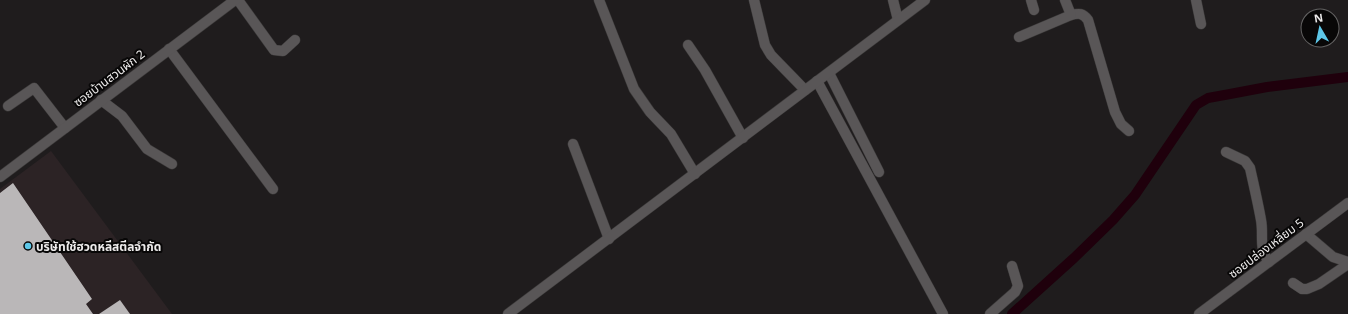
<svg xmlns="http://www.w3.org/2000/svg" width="1348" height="314" font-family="'Noto Sans','Noto Sans Thai',sans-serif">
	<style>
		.built { fill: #2c2325 }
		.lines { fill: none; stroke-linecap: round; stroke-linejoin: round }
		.canal { stroke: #1f000c; stroke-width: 10 }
		.building { fill: #bab7b8 }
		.minor-casing { stroke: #3b3939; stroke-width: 11 }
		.minor { stroke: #595657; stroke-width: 10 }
		.poi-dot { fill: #5dc7e8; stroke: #080707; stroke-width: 1.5 }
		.labels { text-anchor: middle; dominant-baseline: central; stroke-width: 4; stroke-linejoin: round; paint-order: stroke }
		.street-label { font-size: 12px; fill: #eeecec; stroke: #080707 }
		.poi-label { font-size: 12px; font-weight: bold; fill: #eeecec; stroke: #080707; text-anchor: start }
	</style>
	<rect width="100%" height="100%" fill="#1f1c1d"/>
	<polygon class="built" points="51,151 172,314 0,314 0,189"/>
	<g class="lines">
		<polyline class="canal" points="1012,314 1074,258 1113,220 1135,195 1196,105 1208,98 1230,94 1267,87 1348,77"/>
	</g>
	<g class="building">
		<polygon points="13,183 92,299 86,304 93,314 0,314 0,193"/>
		<polygon points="120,300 130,314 99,314"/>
	</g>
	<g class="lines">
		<g class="minor-casing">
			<g id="minor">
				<polyline points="238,0 274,50 283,51 295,40"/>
				<polyline points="599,0 634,89 650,112 671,134 695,174"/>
				<polyline points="754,0 765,45 771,55 805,90"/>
				<polyline points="893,0 898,20"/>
				<polyline points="1031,0 1034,10"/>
				<polyline points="1196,0 1201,24"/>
				<path d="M1071,15c8,-2 12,-2 17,5l27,92 6,12 8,7"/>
				<polyline points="1019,37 1071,15 1065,0"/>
				<polyline points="688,45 705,70 743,138"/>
				<polyline points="169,49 273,189"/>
				<polyline points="829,73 879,172"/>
				<polyline points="817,81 943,314"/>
				<polyline points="101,100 122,116 147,149 172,164"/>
				<polyline points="8,106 34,88 65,128"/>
				<polyline points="573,144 609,239"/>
				<path d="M1226,152l19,9 5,7c4,18 8,35 11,52 3,16 -3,27 8,42"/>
				<polyline points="0,177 235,0"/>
				<polyline points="1306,234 1333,257 1348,262"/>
				<polyline points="1293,283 1302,289 1307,289 1319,284 1348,264"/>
				<polyline points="508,314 925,0"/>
				<polyline points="990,314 1015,292 1018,286 1012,266"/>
				<polyline points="1199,314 1348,203"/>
			</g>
		</g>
		<use href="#minor" class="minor"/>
	</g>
	<circle class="poi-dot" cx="28" cy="246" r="4"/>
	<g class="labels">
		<g class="street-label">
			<text transform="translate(109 78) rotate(-37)">ซอยบ้านสวนผัก 2</text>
			<text transform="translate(1266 248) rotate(-37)">ซอยปล่องเหลี่ยม 5</text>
		</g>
		<g class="poi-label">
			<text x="36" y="246">บริษัทใช้ฮวดหลีสตีลจำกัด</text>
		</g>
	</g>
	<g transform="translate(1320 28) rotate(351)"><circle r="19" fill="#080707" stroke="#646363"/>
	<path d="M0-3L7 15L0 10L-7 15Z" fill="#5dc7e8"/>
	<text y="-6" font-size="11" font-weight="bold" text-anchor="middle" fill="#eeecec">N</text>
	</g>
</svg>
